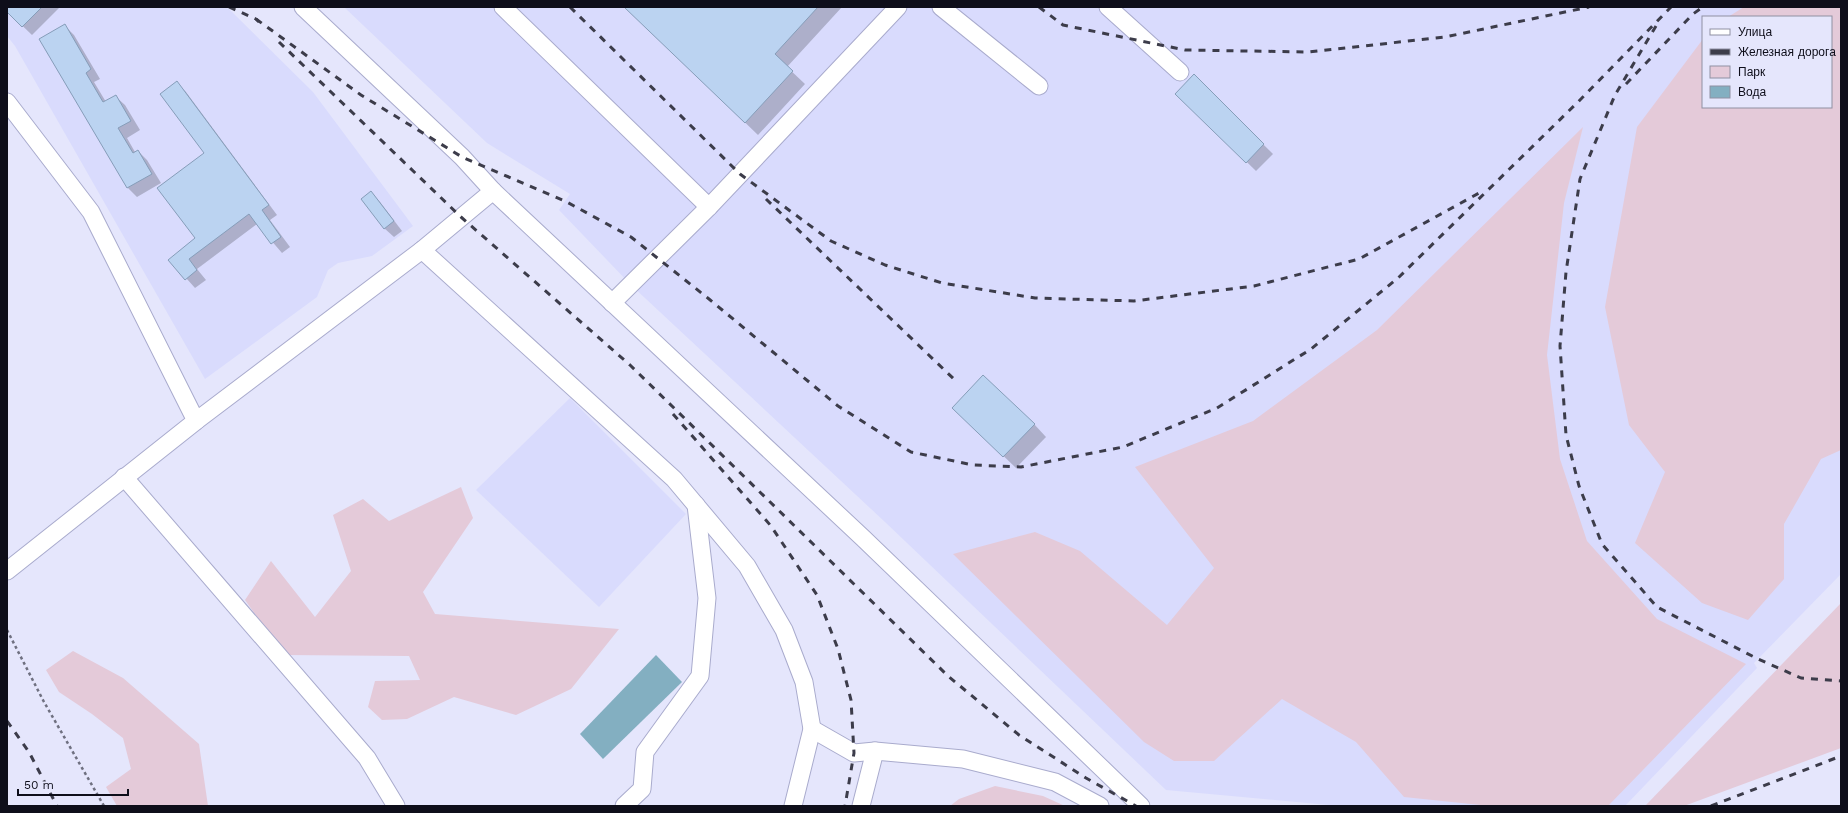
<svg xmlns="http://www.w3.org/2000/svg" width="1848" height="813" font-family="'Work Sans',sans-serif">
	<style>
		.built { fill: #d9dbfd; fill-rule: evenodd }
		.green { fill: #e4cad9 }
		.water { fill: #83afc1 }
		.shadow { fill: #0003 }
		.building { fill: #bbd3f1; stroke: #869db9 }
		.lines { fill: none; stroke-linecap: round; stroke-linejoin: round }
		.minor-casing { stroke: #a9abcd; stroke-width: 19 }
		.path { stroke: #6f7080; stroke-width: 2.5; stroke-dasharray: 3 3; stroke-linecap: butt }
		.minor { stroke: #fff; stroke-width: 17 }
		.rail { stroke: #3c3c4a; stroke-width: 3; stroke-dasharray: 7 7; stroke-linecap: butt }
	</style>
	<rect width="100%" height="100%" fill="#e5e6fc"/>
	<g class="built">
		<polygon points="7,7 227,7 313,92 413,226 372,256 338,263 328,270 317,297 205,379 15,46 7,36"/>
		<path d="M344,7h1497v567l-87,89 3,5 -132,138h-286l-173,-16 -281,-268 -254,-237 -72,-75 11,-16 -83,-51zM1703,17h128v90h-128z"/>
		<polygon points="570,398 686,514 599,607 476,490"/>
	</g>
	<g class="green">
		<polygon points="1744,7 1841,7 1841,450 1821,459 1784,524 1784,579 1748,620 1702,603 1635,543 1665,472 1629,425 1605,307 1637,127 1703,39 1703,107 1831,107 1831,17 1728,17"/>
		<polygon points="1583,127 1564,203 1547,355 1560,459 1587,541 1657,619 1746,664 1608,806 1490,806 1404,797 1356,742 1282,699 1214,761 1174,761 1144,742 953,554 1035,532 1080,551 1167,625 1214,568 1135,467 1253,421 1377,330"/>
		<polygon points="461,487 473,518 423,592 435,614 619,629 571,689 516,715 454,697 407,719 382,720 368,707 375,681 420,680 409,656 284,655 245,600 271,561 315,617 351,571 333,515 363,499 389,521"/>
		<polygon points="1841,603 1841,748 1684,806 1645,806"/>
		<polygon points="73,651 123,678 199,744 208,806 117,806 106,787 131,769 123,738 92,714 59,692 46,670"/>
		<polygon points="995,786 1043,796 1065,806 950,806 959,799"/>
	</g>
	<polygon class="water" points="656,655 682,682 603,759 580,734"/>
	<g class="shadow">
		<polygon points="7,7 60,7 32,35 7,11"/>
		<polygon points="625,7 842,7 787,67 805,84 758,135"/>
		<polygon points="64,25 74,35 100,79 94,82 106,102 115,96 125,105 140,130 127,138 135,152 138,151 147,160 161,183 137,197 128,188 41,39"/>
		<polygon points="1194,76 1273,154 1256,171 1177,94"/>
		<polygon points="177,83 186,92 277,215 270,220 290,247 282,253 257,224 197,269 206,280 195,288 170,260 196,238 205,153"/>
		<polygon points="371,192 380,202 402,231 394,237 384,228"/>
		<polygon points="966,420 1034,424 1046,437 1016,468"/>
	</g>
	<g class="building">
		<polygon points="7,7 42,7 22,27 7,12"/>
		<polygon points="624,7 818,7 775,54 793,71 745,123"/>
		<polygon points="65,24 91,69 86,73 103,102 116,95 131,121 118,128 133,153 138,150 152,174 127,188 39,39"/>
		<polygon points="1194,74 1264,144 1246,163 1175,94"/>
		<polygon points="177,81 269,205 262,210 281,237 271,244 249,214 189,259 197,270 185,280 168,260 195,238 157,188 204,153 160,94"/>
		<polygon points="371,191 394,221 384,229 361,199"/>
		<polygon points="983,375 1035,424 1003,457 952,408"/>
	</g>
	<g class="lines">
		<g class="minor-casing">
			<g id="minor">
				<polyline points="303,7 462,157 493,191"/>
				<polyline points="503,7 709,207 898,7"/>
				<polyline points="941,7 1039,86"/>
				<polyline points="1108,7 1180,72"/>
				<polyline points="7,102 91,212 196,421"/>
				<polyline points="422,250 674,479 747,566 784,630 804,682 812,729 793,806"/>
				<polyline points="612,303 709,207"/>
				<polyline points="124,477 367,758 396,806"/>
				<polyline points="7,571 196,421 422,250 493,191 863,538 1141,806"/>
				<polyline points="812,729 854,753 875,751 963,759 1055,782 1100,806"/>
				<polyline points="624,806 642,789 645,752 700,676 707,598 696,505"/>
				<polyline points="861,806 875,751"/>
			</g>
		</g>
		<polyline class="path" points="7,630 44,702 104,806"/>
		<use href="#minor" class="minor"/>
		<g class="rail">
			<polyline points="229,7 256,19 259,22"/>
			<polyline points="570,7 740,174 831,241 885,265 942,283 1035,298 1134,301 1254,286 1359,259 1481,192"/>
			<polyline points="1039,7 1063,25 1185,50 1309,52 1445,37 1589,7"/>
			<polyline points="256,19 361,95 462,157 565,201 631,237 709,299 838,406 911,452 973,465 1021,467 1123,447 1217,408 1311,349 1398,278 1579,101 1671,7"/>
			<polyline points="1656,26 1615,95 1580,179 1566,272 1560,346 1566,435 1579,486 1602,544 1657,607 1758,659 1801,678 1841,681"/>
			<polyline points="279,42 461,217 630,365 948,676 1019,735 1086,778 1136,806"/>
			<polyline points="1626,84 1693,14 1703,7"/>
			<polyline points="766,199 958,383"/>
			<polyline points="673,414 771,526 817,595 838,649 851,700 854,753 845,806"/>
			<polyline points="7,721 29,752 57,806"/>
			<polyline points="1711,806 1841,756"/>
		</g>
	</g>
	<rect width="1848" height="813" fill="none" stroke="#0e0e1a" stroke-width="16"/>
	<rect x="1702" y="16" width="130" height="92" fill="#e5e6fc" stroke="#8f90a2"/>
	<rect x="1710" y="29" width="20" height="6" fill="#ffffff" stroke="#8f90a2"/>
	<text x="1738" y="36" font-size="12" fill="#0e0e1a">Улица</text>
	<rect x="1710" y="49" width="20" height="6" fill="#3c3c4a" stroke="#8f90a2"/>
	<text x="1738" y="56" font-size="12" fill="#0e0e1a">Железная дорога</text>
	<rect x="1710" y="66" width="20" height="12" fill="#e4cad9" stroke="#8f90a2"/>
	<text x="1738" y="76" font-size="12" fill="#0e0e1a">Парк</text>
	<rect x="1710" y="86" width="20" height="12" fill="#83afc1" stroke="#8f90a2"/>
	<text x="1738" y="96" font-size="12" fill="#0e0e1a">Вода</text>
	<path d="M18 789v6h110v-6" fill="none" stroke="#0e0e1a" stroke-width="2"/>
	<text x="24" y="789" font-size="12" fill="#0e0e1a" stroke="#e5e6fc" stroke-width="3" paint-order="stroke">50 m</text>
</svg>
